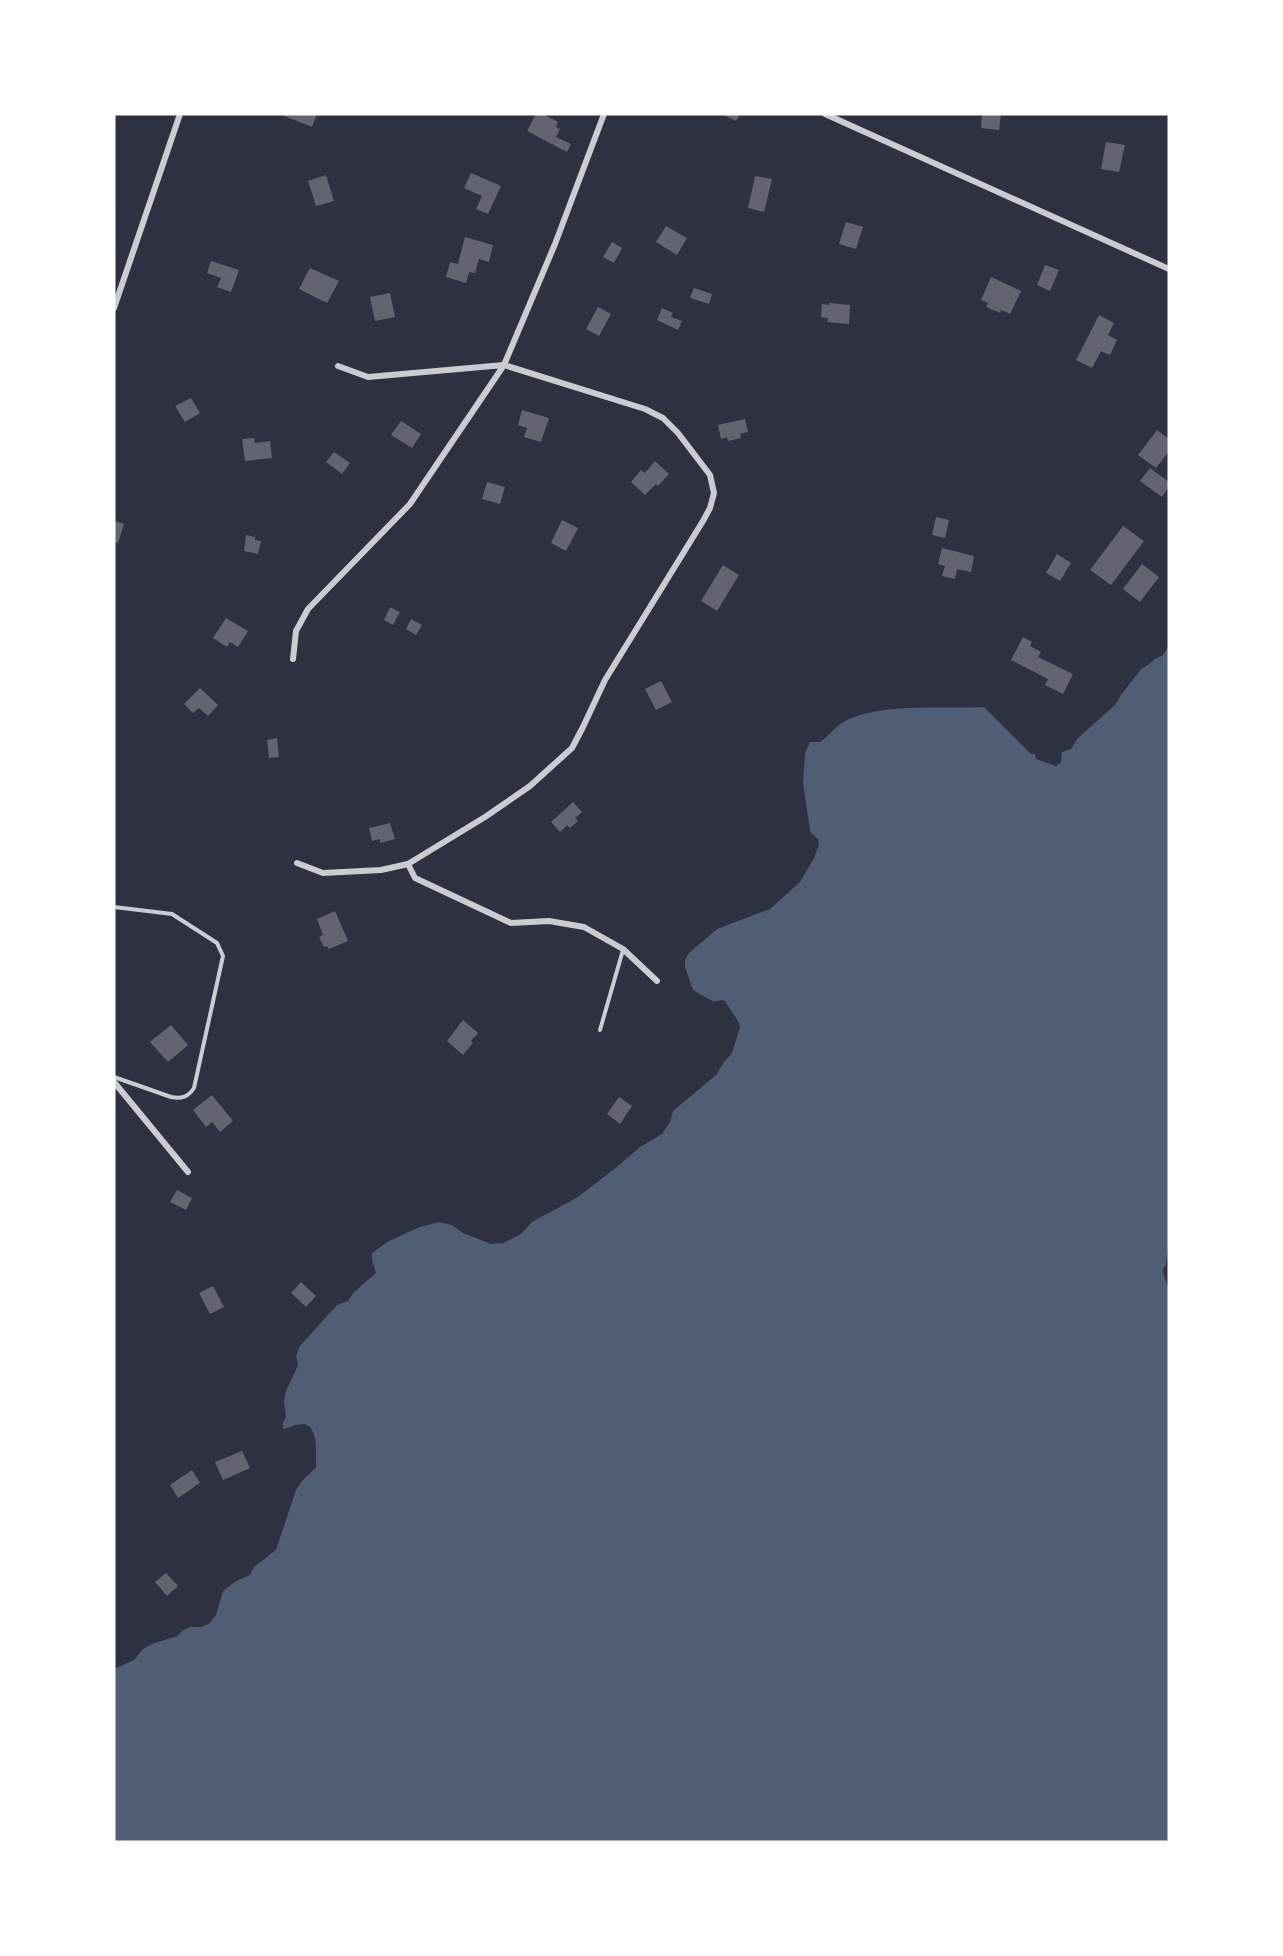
<svg xmlns="http://www.w3.org/2000/svg" width="1283" height="1956" font-family="'Exo 2',sans-serif">
	<style>
		.water { fill: #4f5d75 }
		.building { fill: #626471 }
		.lines { fill: none; stroke-linecap: round; stroke-linejoin: round }
		.service { stroke: #caccd0; stroke-width: 4 }
		.minor { stroke: #caccd0; stroke-width: 6 }
	</style>
	<rect width="100%" height="100%" fill="#2d3142"/>
	<path class="water" d="M1169,646v592l-3,27 -3,4 2,10 4,10v553h-1055v-173l20,-9 9,-11 9,-5 25,-8 5,-5 8,-4h12l8,-4 6,-8 7,-24 13,-10 14,-6 4,-8 22,-17 20,-60 6,-9 14,-14c0,-12 3,-42 -13,-43 -7,0 -14,4 -20,5v-6l3,-6 -2,-16 2,-10 10,-21 2,-6 -2,-8 4,-10 37,-41 11,-4 5,-8 23,-20c-2,-7 -5,-13 -4,-20l17,-12 31,-14 19,-5 13,3 11,8 28,11 12,-1 18,-9 11,-12 46,-25 40,-31 22,-19 22,-13 8,-12 3,-11 43,-36 8,-13 8,-9 8,-26 -1,-4 -14,-22 -4,-1 -7,2 -21,-12 -8,-23v-7l4,-7 28,-24 53,-20 30,-27 14,-24 5,-14 -1,-5 -7,-6 -2,-10 -6,-40 2,-30 5,-11h10c10,-7 17,-18 29,-23 36,-16 95,-10 135,-12l47,47h4l1,5 20,7 5,-3 1,-11 9,-3 7,-11 37,-33 6,-10 21,-27 6,-3 8,-7 6,-2z"/>
	<g class="building">
		<polygon points="279,114 317,114 312,127"/>
		<polygon points="536,114 543,114 558,122 556,127 560,129 556,137 571,144 567,152 527,131"/>
		<polygon points="722,114 740,114 736,121"/>
		<polygon points="982,114 1001,114 999,130 981,128"/>
		<polygon points="1106,142 1125,145 1119,172 1101,169"/>
		<polygon points="471,173 501,186 488,214 476,209 482,196 464,188"/>
		<polygon points="326,175 334,201 316,206 308,181"/>
		<polygon points="755,176 772,179 764,212 748,208"/>
		<polygon points="846,222 863,227 856,249 839,244"/>
		<polygon points="666,226 687,238 677,255 656,242"/>
		<polygon points="465,237 493,245 489,262 479,259 475,273 469,272 466,283 446,277 450,262 458,264"/>
		<polygon points="612,242 622,248 614,263 603,257"/>
		<polygon points="211,261 239,270 231,292 217,287 221,278 207,273"/>
		<polygon points="1045,265 1059,270 1050,291 1037,285"/>
		<polygon points="310,268 339,281 327,303 299,289"/>
		<polygon points="991,277 1021,291 1010,314 1001,310 1000,313 986,307 988,303 981,300"/>
		<polygon points="694,288 712,294 709,304 690,298"/>
		<polygon points="390,293 395,317 375,321 370,297"/>
		<polygon points="829,303 850,305 849,324 827,322 828,318 821,317 822,304 829,305"/>
		<polygon points="598,307 611,314 599,336 586,329"/>
		<polygon points="662,308 673,313 671,317 682,321 678,330 657,320"/>
		<polygon points="1099,315 1114,323 1108,335 1117,340 1110,355 1101,351 1092,368 1076,360"/>
		<polygon points="191,398 200,413 185,422 175,406"/>
		<polygon points="522,410 549,418 541,442 524,437 527,428 518,425"/>
		<polygon points="745,419 748,432 740,434 741,438 728,441 727,437 721,439 718,425"/>
		<polygon points="401,421 421,434 412,448 391,435"/>
		<polygon points="1157,430 1169,439 1169,451 1156,468 1138,455"/>
		<polygon points="254,438 255,443 270,441 272,458 245,461 242,439"/>
		<polygon points="334,452 350,463 342,474 326,462"/>
		<polygon points="655,461 669,474 658,486 656,484 645,495 631,482 641,470 645,473"/>
		<polygon points="1150,468 1169,482 1169,487 1162,497 1140,481"/>
		<polygon points="487,482 505,487 500,504 482,499"/>
		<polygon points="936,517 949,520 945,538 932,535"/>
		<polygon points="562,520 578,528 566,551 551,543"/>
		<polygon points="114,521 124,524 118,543 114,542"/>
		<polygon points="1123,526 1144,541 1111,585 1090,570"/>
		<polygon points="246,535 255,537 255,540 261,541 258,554 244,551"/>
		<polygon points="942,548 974,556 971,572 957,569 955,579 942,576 945,566 938,564"/>
		<polygon points="1057,554 1071,563 1060,581 1046,573"/>
		<polygon points="1142,564 1159,577 1140,602 1123,589"/>
		<polygon points="723,565 739,575 717,611 701,601"/>
		<polygon points="390,607 400,612 393,625 384,620"/>
		<polygon points="226,618 248,631 238,647 230,642 227,647 213,638"/>
		<polygon points="411,619 422,625 416,635 406,629"/>
		<polygon points="1023,637 1032,642 1030,646 1041,652 1038,657 1073,674 1063,694 1045,685 1048,679 1011,660"/>
		<polygon points="661,681 672,702 656,710 645,689"/>
		<polygon points="200,688 218,705 208,716 199,708 193,713 184,704"/>
		<polygon points="277,738 279,757 269,758 267,740"/>
		<polygon points="573,802 582,812 575,818 578,821 570,828 567,825 560,832 551,822"/>
		<polygon points="390,823 395,839 380,843 380,839 372,841 369,828"/>
		<polygon points="335,911 348,941 329,949 327,946 324,947 319,937 323,935 317,919"/>
		<polygon points="463,1020 478,1033 471,1041 473,1043 463,1055 447,1041"/>
		<polygon points="171,1025 188,1045 168,1062 150,1042"/>
		<polygon points="212,1095 233,1121 220,1132 212,1122 206,1127 193,1110"/>
		<polygon points="619,1097 632,1106 620,1124 607,1114"/>
		<polygon points="177,1190 192,1198 186,1210 170,1202"/>
		<polygon points="301,1282 316,1296 306,1307 291,1293"/>
		<polygon points="213,1286 224,1307 210,1314 199,1293"/>
		<polygon points="242,1451 250,1468 223,1480 215,1462"/>
		<polygon points="192,1470 200,1483 178,1498 170,1485"/>
		<polygon points="166,1573 178,1586 167,1596 155,1582"/>
	</g>
	<g class="lines">
		<g class="service">
			<path d="M114,907l58,7 45,29 6,13 -29,132c-6,9 -12,11 -23,9l-57,-20"/>
			<polyline points="600,1030 623,950"/>
		</g>
		<g class="minor">
			<polyline points="825,114 1169,269"/>
			<polyline points="114,308 180,114"/>
			<polyline points="293,659 296,631 308,609 410,504 504,365 555,244 604,114"/>
			<polyline points="297,863 323,873 381,870 408,864 485,817 530,786 572,748 583,727 605,680 703,521 710,508 714,493 710,475 678,433 663,418 645,409 504,365 368,377 338,366"/>
			<polyline points="408,864 415,878 511,923 549,921 584,927 623,949 657,981"/>
			<polyline points="114,1082 188,1172"/>
		</g>
	</g>
	<rect width="1283" height="1956" fill="none" stroke="#ffffff" stroke-width="231"/>
</svg>
